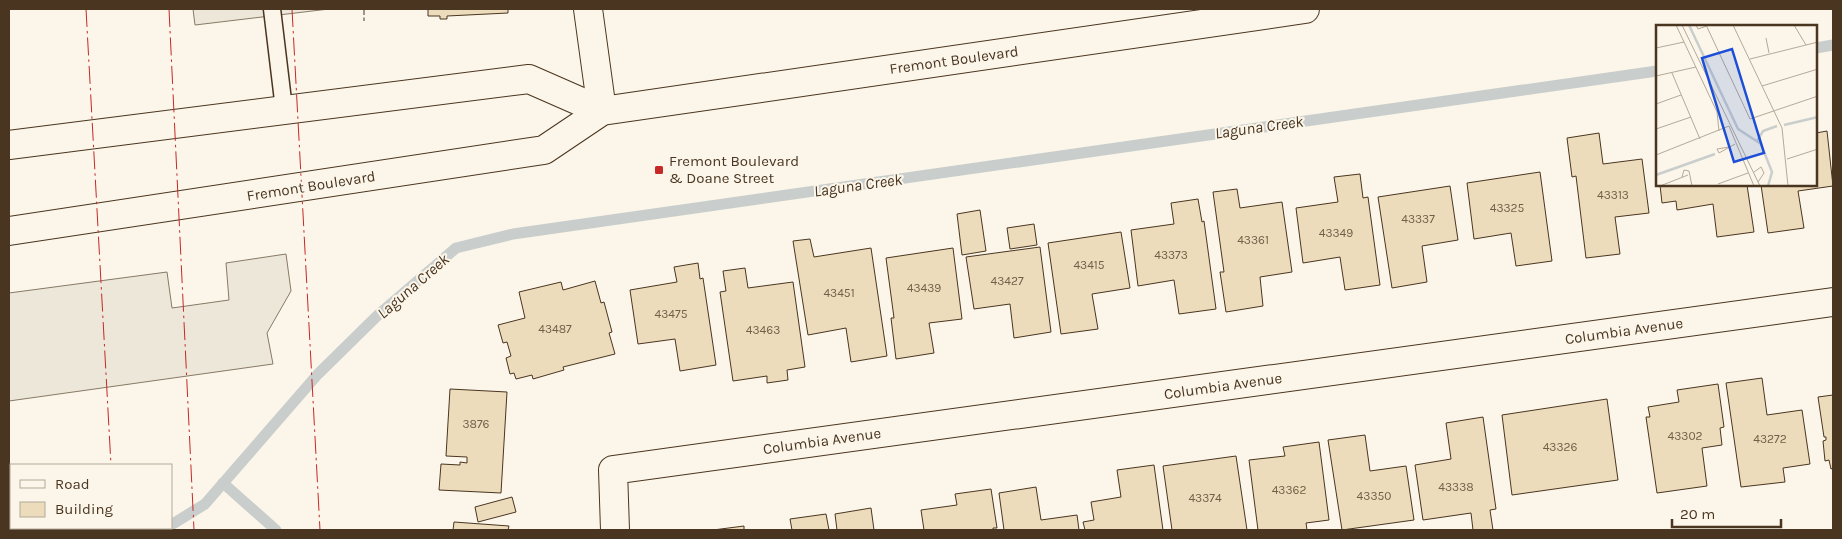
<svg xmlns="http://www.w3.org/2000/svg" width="1842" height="539" font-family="Karla,sans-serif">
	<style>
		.parking { fill: #ede7d9; stroke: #887966 }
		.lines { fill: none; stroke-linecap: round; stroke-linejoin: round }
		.stream { stroke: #c9cecd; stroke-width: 11 }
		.building { fill: #ecdcbc; stroke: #4a3520 }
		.lane-casing { stroke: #4a3520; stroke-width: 19 }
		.street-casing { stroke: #4a3520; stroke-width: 30 }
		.primary-casing { stroke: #4a3520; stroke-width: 30 }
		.lane { stroke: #fbf6e9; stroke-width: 16 }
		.street { stroke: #fbf6e9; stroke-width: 28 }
		.primary { stroke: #fbf6e9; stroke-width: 28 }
		.fence { stroke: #4a3520; stroke-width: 1; stroke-dasharray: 6 2.5; stroke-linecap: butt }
		.power { stroke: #c62828; stroke-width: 1; stroke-dasharray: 18 4 2.5 4; stroke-linecap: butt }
		.poi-dot { fill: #c62828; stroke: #fbf6e9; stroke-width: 2 }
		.labels { text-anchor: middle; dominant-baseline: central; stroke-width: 4; stroke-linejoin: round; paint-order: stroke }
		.number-label { font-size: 12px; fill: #725f47 }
		.street-label { font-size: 15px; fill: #4a3520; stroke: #fbf6e9 }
		.poi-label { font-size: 15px; fill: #4a3520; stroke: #fbf6e9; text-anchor: start }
		.water-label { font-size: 16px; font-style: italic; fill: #4a3520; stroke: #fbf6e9 }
		.inset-river { fill: none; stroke: #c9cecd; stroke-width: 2.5 }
		.inset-road { fill: none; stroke: #b4a999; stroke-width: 1 }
		.view { fill: #1d4ed8; fill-opacity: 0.15; stroke: #1d4ed8; stroke-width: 2.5 }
		.inset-edge { fill: none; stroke: #4a3520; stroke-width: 2.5 }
	</style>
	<rect width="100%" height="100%" fill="#fbf6e9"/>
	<g class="parking">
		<polygon points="193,9 329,9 195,25"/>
		<polygon points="286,254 291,291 267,333 273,364 9,401 9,293 167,272 172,308 229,300 226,263"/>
	</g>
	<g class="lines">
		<g class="stream">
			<polyline points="1816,48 1833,45"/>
			<polyline points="223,483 276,530"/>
			<polyline points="171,525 205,504 318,374 377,316 456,248 513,234 1657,71"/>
			<polyline points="152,530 167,528"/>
		</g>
	</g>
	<g class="building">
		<polygon points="428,9 508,9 508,13 447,16 447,19 440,19 440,16 428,16"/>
		<polygon points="1827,131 1833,186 1798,191 1804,228 1768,233 1761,185 1816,185 1816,133"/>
		<polygon points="1599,133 1603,164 1642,159 1649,213 1615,217 1620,254 1586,258 1576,176 1572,177 1567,138"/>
		<polygon points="1540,172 1552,261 1516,266 1511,233 1474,239 1467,183"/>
		<polygon points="1360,174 1363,198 1368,197 1380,285 1345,290 1340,257 1303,263 1296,208 1338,202 1334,177"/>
		<polygon points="1660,185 1747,185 1754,232 1717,237 1713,204 1677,210 1676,201 1662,203"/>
		<polygon points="1450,186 1458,240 1422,246 1427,282 1392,288 1378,197"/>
		<polygon points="1237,189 1240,208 1282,202 1292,272 1260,277 1263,306 1226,312 1220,272 1224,272 1213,192"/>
		<polygon points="1198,199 1202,222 1204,221 1216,309 1179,314 1174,280 1138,286 1131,230 1174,224 1171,203"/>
		<polygon points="980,210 986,251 962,255 957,214"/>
		<polygon points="1034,224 1037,245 1010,249 1007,228"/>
		<polygon points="1121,232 1130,288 1092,294 1098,329 1061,334 1048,243"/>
		<polygon points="810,239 814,257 871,248 887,356 851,362 846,328 808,335 793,241"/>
		<polygon points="1040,247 1051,332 1014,338 1010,304 974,309 966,257"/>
		<polygon points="953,248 962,319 929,323 934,353 896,359 891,318 894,318 886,258"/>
		<polygon points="698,263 700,279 703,278 716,365 680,371 675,339 638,344 630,290 677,282 674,267"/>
		<polygon points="745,268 748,288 793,282 805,367 787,370 788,380 767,383 767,376 733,381 720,292 726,291 723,271"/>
		<polygon points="595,281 601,303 604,302 612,332 609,333 615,354 563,367 564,370 533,379 532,375 516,379 514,373 510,374 506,358 511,356 507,342 503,343 498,325 525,318 519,292 561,282 563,290"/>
		<polygon points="1762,378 1767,415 1802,410 1810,464 1783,468 1785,482 1741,487 1726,383"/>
		<polygon points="1718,384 1724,427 1720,428 1722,445 1702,448 1707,486 1657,493 1646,417 1650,417 1648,407 1679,402 1677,390"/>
		<polygon points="450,389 507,392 501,493 439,490 441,464 460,465 460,462 467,463 467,457 446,456"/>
		<polygon points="1833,395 1833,468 1831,469 1829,460 1825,461 1823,441 1826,440 1826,437 1824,437 1818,397"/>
		<polygon points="1607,399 1618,480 1512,495 1502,415"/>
		<polygon points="1483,417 1496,509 1490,510 1493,530 1473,530 1471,513 1423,520 1415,465 1451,459 1446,423"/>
		<polygon points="1365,435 1370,471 1406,466 1414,520 1342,530 1328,440"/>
		<polygon points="1319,442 1329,520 1306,523 1307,530 1258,530 1249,460 1285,456 1283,447"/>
		<polygon points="1236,456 1247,530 1172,530 1163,466"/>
		<polygon points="1154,465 1163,530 1085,530 1083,522 1094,520 1091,502 1121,497 1117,470"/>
		<polygon points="1036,487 1041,520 1077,515 1079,530 1004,530 999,493"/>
		<polygon points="991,489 997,528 993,528 993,530 924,530 921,510 957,505 955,494"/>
		<polygon points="512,497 516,512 478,522 475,507"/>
		<polygon points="871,508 874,530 837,530 835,514"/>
		<polygon points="826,514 829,530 792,530 790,519"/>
		<polygon points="454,522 509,526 508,530 453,530"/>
		<polygon points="744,526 744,530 713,530"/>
	</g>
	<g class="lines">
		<g class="lane-casing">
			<polyline id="lane" points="272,9 284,109"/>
		</g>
		<g class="street-casing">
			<g id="street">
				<polyline points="588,9 602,111"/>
				<polyline points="615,530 613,470 1833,302"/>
			</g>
		</g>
		<g class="primary-casing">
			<g id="primary">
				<polyline points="9,145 529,79 602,111"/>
				<polyline points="9,231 544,150 602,111 1305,9"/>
			</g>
		</g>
		<use href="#lane" class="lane"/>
		<use href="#street" class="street"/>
		<use href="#primary" class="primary"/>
		<polyline class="fence" points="364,9 364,21"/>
		<g class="power">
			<polyline points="86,9 111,465"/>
			<polyline points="169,9 194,530"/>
			<polyline points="292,9 320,530"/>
			<polyline points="113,528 113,530"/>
		</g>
	</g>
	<rect class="poi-dot" x="654" y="165" width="10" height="10" rx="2.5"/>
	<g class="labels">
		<g class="number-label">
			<text x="1613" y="195">43313</text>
			<text x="1507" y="208">43325</text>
			<text x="1418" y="219">43337</text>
			<text x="1336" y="233">43349</text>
			<text x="1253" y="240">43361</text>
			<text x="1171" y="255">43373</text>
			<text x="1089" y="265">43415</text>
			<text x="1007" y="281">43427</text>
			<text x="924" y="288">43439</text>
			<text x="839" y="293">43451</text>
			<text x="671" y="314">43475</text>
			<text x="555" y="329">43487</text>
			<text x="763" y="330">43463</text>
			<text x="476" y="424">3876</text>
			<text x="1685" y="436">43302</text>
			<text x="1770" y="439">43272</text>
			<text x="1560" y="447">43326</text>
			<text x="1456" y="487">43338</text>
			<text x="1289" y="490">43362</text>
			<text x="1374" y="496">43350</text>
			<text x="1205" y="498">43374</text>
		</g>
		<g class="street-label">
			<text transform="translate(954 60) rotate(-8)">Fremont Boulevard</text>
			<text transform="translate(311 186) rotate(-9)">Fremont Boulevard</text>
			<text transform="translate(1624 331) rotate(-8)">Columbia Avenue</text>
			<text transform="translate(1223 386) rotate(-8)">Columbia Avenue</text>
			<text transform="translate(822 441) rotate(-8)">Columbia Avenue</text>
		</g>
		<g class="poi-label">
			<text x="669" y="161">Fremont Boulevard<tspan x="669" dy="17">&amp; Doane Street</tspan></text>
		</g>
		<g class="water-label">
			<text transform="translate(1259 127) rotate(-8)">Laguna Creek</text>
			<text transform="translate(858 185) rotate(-8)">Laguna Creek</text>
			<text transform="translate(413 286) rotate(-41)">Laguna Creek</text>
		</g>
	</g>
	<g transform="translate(1656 25)">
		<rect width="161" height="161" fill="#fbf6e9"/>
		<path class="inset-river" d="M33,0l49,104 23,15 11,28 -4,14M128,100l34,-8M101,116l6,-10 14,-5M0,150l59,-21"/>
		<path class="inset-road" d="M20,0l41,87 2,19M26,0l78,161M40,0l2,4 12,-4M77,0l49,103 6,58M138,0l12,20M51,2l43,92 68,-23M110,13l3,15M0,23l28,-6M94,34l68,-17M16,48l28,66M0,51l40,-9M106,61l56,-17M0,79l25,-9M73,101l25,60M0,104l35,-12M73,122l-12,2 2,4 16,-9M0,130l73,-29M131,134l31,-10M98,147l7,-5 3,6 -6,9M26,152l2,-7 5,1 3,15M62,159l30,-11M4,161l28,-11"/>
		<path class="view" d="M76,24l32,104 -30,9 -32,-104z"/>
		<rect width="161" height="161" class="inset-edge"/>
	</g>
	<rect width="1842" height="539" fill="none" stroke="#4a3520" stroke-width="20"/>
	<rect x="10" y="464" width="162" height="65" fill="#fbf6e9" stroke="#b4a999"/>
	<rect x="20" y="480" width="25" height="8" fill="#fbf6e9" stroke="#b4a999"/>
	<text x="55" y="489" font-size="15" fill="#4a3520">Road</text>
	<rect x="20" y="502" width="25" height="15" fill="#ecdcbc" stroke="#b4a999"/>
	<text x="55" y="514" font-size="15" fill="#4a3520">Building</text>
	<path d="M1672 519v8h109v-8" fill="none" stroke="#4a3520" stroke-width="2.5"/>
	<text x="1680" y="519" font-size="15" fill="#4a3520" stroke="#fbf6e9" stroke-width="4" paint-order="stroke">20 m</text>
</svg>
